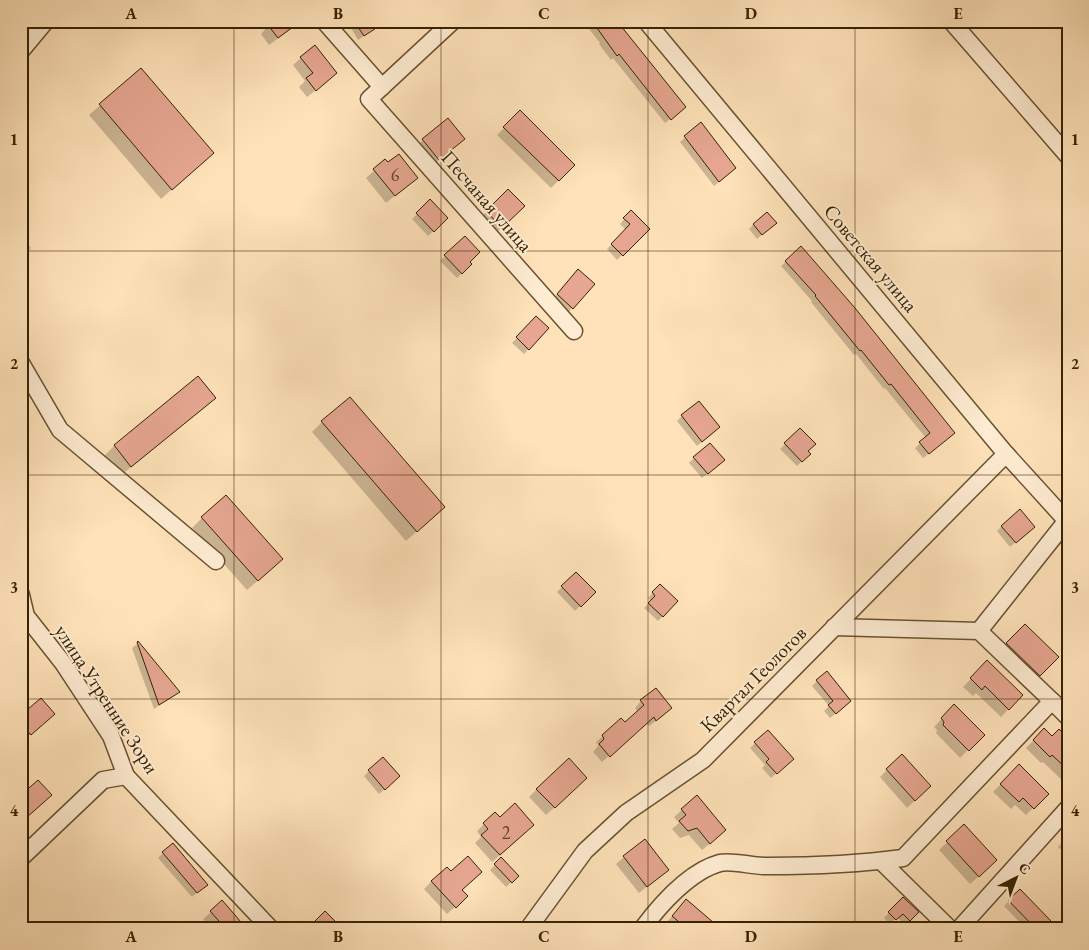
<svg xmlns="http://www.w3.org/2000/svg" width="1089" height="950" font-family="'EB Garamond',serif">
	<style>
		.shadow { fill: #0003 }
		.building { fill: #e6a691; stroke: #362201 }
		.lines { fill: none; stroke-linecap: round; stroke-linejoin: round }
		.minor-casing { stroke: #68522f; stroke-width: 19 }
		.minor { stroke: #ffecd2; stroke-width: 16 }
		.grid { fill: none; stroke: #362201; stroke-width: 1; stroke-opacity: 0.55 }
		.labels { text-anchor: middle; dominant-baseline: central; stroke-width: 4; stroke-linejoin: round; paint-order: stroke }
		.number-label { font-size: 18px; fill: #624325 }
		.street-label { font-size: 20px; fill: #362201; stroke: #ffecd2 }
		.neatline { fill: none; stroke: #362201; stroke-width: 2 }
		.grid-label { font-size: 16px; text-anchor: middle; font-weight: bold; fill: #362201 }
	</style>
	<rect width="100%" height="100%" fill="#ffe2b9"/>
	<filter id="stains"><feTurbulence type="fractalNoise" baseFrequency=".004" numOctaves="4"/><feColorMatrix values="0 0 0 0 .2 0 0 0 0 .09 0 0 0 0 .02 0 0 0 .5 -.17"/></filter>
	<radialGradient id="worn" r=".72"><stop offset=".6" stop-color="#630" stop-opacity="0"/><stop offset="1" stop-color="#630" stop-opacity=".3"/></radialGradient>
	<g class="shadow">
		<polygon points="265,21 299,21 291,29 269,45 261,34 268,26"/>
		<polygon points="347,21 379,21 381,24 358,40"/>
		<polygon points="583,21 609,21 680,111 665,123 613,58 611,60 599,44 600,43"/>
		<polygon points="301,58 328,81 307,97 299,87 305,81 293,65"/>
		<polygon points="141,70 213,153 161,199 89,115"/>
		<polygon points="520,112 574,165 551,188 497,135"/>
		<polygon points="701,124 730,173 714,186 680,142"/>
		<polygon points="463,139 431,167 415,148 423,140"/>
		<polygon points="385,161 408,185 386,203 366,178"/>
		<polygon points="508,190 524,206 497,232 482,216"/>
		<polygon points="430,201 447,218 428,236 412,219"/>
		<polygon points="631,212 648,229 617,260 607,249 626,230 620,224"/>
		<polygon points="754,224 770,228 757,239 749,229"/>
		<polygon points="21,236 31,248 21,257"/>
		<polygon points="465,237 468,262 471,264 457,278 440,261"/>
		<polygon points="1068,239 1068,249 1063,243"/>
		<polygon points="801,248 949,438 923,458 915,448 926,438 885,388 884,389 856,354 854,355 811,302 812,301 781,266"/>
		<polygon points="573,276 572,308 568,313 553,299"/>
		<polygon points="531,323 547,328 524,354 512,343"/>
		<polygon points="198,378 214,398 204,408 120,476 104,456 114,446"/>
		<polygon points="682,416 714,432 697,446 677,421"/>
		<polygon points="322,422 444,507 406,541 312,432"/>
		<polygon points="800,430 806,451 809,454 797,466 780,449"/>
		<polygon points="694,458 718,465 702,478 689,463"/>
		<polygon points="202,518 271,569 247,590 192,528"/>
		<polygon points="1002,526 1028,532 1010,547 997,531"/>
		<polygon points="576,573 594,592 575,611 557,592"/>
		<polygon points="660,585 677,602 658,621 644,608 651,601 648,598"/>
		<polygon points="1025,625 1057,657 1032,682 999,651"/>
		<polygon points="138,643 178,692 154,709 132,648"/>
		<polygon points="987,662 1022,695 1001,717 976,693 973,696 963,687"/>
		<polygon points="817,681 845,706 830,718 824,711 829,706 812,686"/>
		<polygon points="641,701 664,715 649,726 646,723 602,762 593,752 598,746 596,742 603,736 625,724 638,712 635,708"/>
		<polygon points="954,706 983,735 960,758 936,733 937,730 934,727"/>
		<polygon points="21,716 48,719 25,739 21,734"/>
		<polygon points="1044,730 1052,738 1068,739 1068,781 1065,783 1043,762 1041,763 1026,748"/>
		<polygon points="768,731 788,763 771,778 762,768 765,765 750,748"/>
		<polygon points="383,758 394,781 379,794 364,776"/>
		<polygon points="1019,766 1047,794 1026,815 1015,805 1011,809 993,792"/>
		<polygon points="887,770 922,794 907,808 880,777"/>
		<polygon points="578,786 546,815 529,797 537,789"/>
		<polygon points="21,797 40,806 21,822"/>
		<polygon points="682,810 717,838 702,850 689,835 680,838 672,829 679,823 674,817"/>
		<polygon points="500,819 525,833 492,862 475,843 481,837 477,831 484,824"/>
		<polygon points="964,826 988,868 970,884 939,850"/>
		<polygon points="1068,836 1068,856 1058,847"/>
		<polygon points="163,853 201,889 192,897 158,858"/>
		<polygon points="624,857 659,877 639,893 616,864"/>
		<polygon points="501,859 518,876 506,887 490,870"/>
		<polygon points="432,881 461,890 458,904 447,914 424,889"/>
		<polygon points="1020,890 1043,929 1026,929 1004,906"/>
		<polygon points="903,898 917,912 905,925 897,917 890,924 884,918"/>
		<polygon points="686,901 709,929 670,929 665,924"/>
		<polygon points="211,912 245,929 212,929 203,919"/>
	</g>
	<g class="building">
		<polygon points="265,21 301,21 278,38"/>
		<polygon points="354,21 387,21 364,36"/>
		<polygon points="592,21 617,21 686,107 671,120 619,54 617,56"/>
		<polygon points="315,45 337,73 316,91 306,78 313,73 300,57"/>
		<polygon points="141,68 214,153 172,190 99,104"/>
		<polygon points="520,110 575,165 559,181 503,127"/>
		<polygon points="448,118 465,139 439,160 422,139"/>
		<polygon points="701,122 736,168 719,182 684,136"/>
		<polygon points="399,154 418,178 395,196 373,169 385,159 388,162"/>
		<polygon points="508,189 525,206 502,228 486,211"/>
		<polygon points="430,199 448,218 434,232 416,213"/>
		<polygon points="631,210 650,229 623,256 611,244 630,224 623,218"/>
		<polygon points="767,212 777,223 762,235 753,224"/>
		<polygon points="465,236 480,252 470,262 472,264 462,274 444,255"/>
		<polygon points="801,246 855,308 955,433 929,454 919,442 930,433 891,384 889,385 861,350 860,351 815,296 816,295 785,261"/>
		<polygon points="578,269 595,284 573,309 557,294"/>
		<polygon points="536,316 549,328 529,350 516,337"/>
		<polygon points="198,376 216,398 131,467 114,445"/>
		<polygon points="350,397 445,507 417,532 321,421"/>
		<polygon points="699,401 720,427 702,442 681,415"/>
		<polygon points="800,428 816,444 808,451 811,454 802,462 784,443"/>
		<polygon points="710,443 725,460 708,474 693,457"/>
		<polygon points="226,495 283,559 258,581 201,517"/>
		<polygon points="1020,509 1035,527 1016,543 1001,526"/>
		<polygon points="576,572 596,592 581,607 561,586"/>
		<polygon points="660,584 678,601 663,617 648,603 655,596 652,592"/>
		<polygon points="1025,624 1059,657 1040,676 1006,643"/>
		<polygon points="138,641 180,692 159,705 137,642"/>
		<polygon points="987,660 1023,695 1009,710 985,686 982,690 970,678"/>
		<polygon points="827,671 851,701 836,714 828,705 833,701 816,680"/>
		<polygon points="656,688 672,708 656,721 654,717 610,757 599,744 604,739 602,735 621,718 625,722 644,705 640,700"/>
		<polygon points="41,698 55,714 31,735 21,724 21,715"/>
		<polygon points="954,704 985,735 969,751 943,725 944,722 941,718"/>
		<polygon points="1044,728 1052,736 1059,729 1068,738 1068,770 1052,755 1050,757 1033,740"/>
		<polygon points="768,730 794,759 777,774 766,762 769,759 754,742"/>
		<polygon points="902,754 931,786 915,801 886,769"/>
		<polygon points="383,757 400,776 385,790 368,770"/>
		<polygon points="569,758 587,778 555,808 536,789"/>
		<polygon points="1019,764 1049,794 1034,809 1023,798 1019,802 1000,784"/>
		<polygon points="38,780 52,795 26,818 21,813 21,795"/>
		<polygon points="697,795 726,830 710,844 697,828 688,831 679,821 686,815 681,809"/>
		<polygon points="515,803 534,825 500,855 481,835 488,829 483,823 495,812 500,817"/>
		<polygon points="964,824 997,860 979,877 946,841"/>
		<polygon points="645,839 669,870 647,887 623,856"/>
		<polygon points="173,843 208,885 197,893 162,852"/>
		<polygon points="468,856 482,872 462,890 468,896 456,908 431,881 447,867 451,871"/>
		<polygon points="501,857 519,876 512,883 494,864"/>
		<polygon points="1020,889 1052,922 1045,929 1036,929 1008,900"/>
		<polygon points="903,897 919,912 910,921 903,914 896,920 888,912"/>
		<polygon points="686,899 721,929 693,929 687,924 685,927 672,916"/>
		<polygon points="222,900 247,929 226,929 210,911"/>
		<polygon points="325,911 343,929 307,929"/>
	</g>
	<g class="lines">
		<g class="minor-casing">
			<g id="minor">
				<polyline points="324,21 382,87"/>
				<polyline points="453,21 369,99 574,331"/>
				<polyline points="646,21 1006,454 1066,520"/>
				<polyline points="951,21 1068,156"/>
				<polyline points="21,51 46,21"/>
				<polyline points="21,363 60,430 216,561"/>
				<polyline points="21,595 26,616 63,663 111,736 126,776 271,929"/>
				<polyline points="834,627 979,631 1052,701"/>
				<polyline points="979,631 1068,519"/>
				<polyline points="21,858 103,780 126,776"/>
				<polyline points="881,861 950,929"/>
				<polyline points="528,929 585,851 626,813 703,760 1006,454"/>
				<path d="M642,929c18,-24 48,-58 78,-66 11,-3 36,4 49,3 44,0 90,-2 134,-8l149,-157 16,16"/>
				<polyline points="959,929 1068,808"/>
			</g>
		</g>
		<use href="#minor" class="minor"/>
	</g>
	<path class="grid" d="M234,21v908M441,21v908M648,21v908M855,21v908M21,251h1047M21,475h1047M21,699h1047"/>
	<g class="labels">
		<g class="number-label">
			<text x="395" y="174">6</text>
			<text x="506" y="832">2</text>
		</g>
		<g class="street-label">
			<text transform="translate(487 201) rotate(49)">Песчаная улица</text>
			<text transform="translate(871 258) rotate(50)">Советская улица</text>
			<text transform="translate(753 679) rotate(-45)">Квартал Геологов</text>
			<text transform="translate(107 699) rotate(57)">улица Утренние Зори</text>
		</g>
	</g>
	<rect width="1089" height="950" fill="none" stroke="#ffe2b9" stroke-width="55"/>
	<g transform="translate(1016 878) rotate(42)" stroke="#ffecd2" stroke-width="4" paint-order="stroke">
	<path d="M0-4L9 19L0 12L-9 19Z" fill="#362201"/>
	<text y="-8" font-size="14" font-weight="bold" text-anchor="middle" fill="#362201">С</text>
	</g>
	<rect x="28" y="28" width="1034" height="894" class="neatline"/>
	<g class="grid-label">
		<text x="131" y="19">A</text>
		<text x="338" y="19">B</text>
		<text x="544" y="19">C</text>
		<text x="751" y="19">D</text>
		<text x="958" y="19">E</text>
		<text x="14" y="145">1</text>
		<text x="1075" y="145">1</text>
		<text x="14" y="369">2</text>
		<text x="1075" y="369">2</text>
		<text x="14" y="593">3</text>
		<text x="1075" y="593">3</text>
		<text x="14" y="816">4</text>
		<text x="1075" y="816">4</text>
		<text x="131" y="942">A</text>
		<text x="338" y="942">B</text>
		<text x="544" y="942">C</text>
		<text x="751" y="942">D</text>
		<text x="958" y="942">E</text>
	</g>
	<rect width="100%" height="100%" filter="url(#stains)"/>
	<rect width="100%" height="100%" fill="url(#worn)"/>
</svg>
